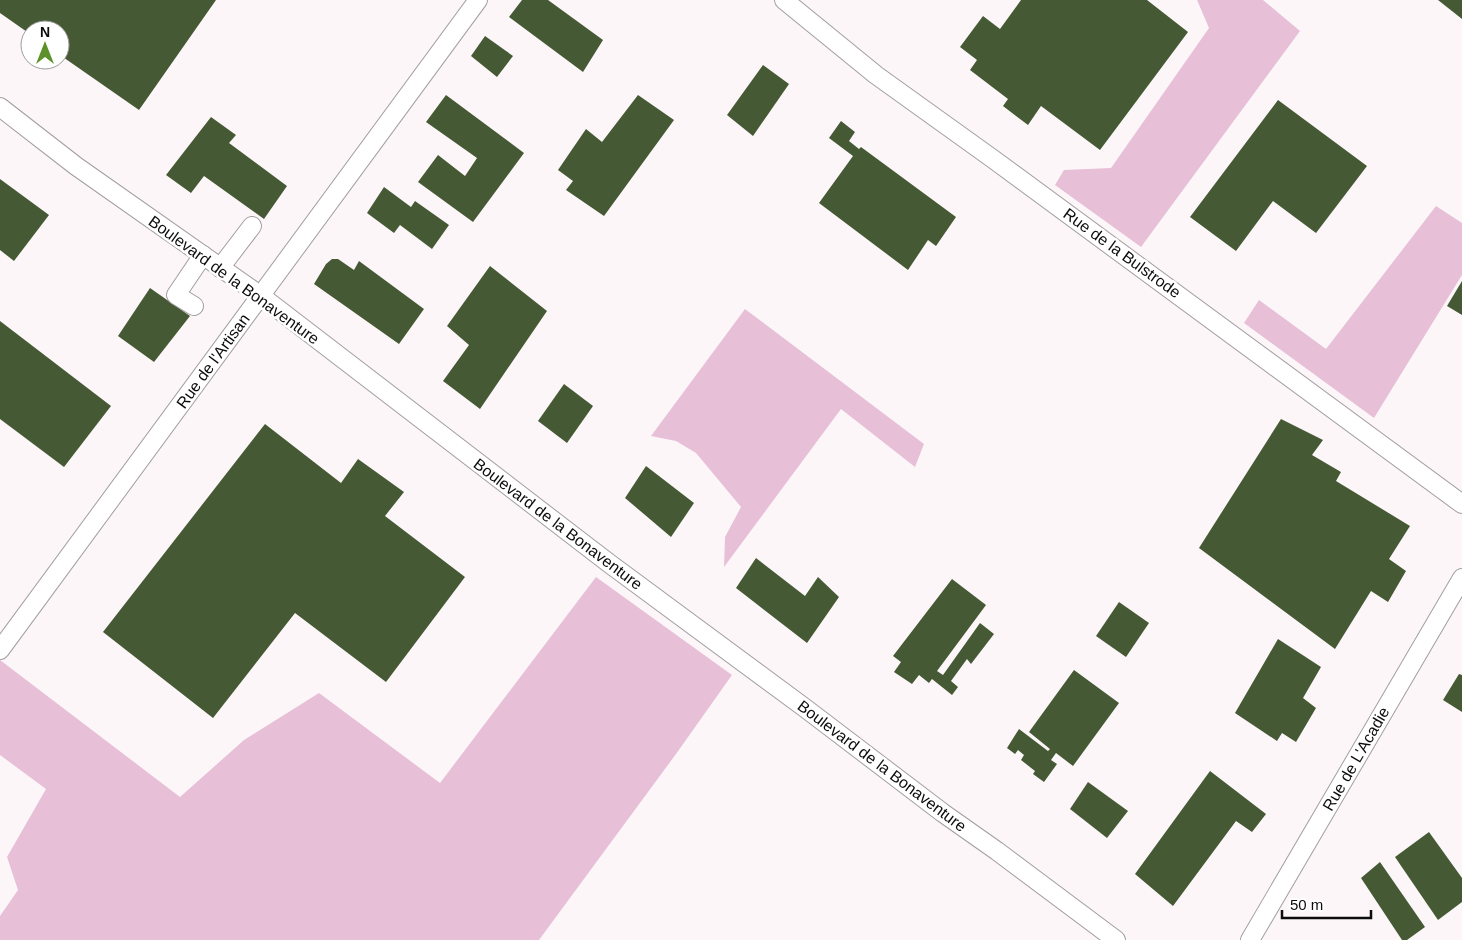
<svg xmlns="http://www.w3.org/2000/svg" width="1462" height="940" font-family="Helvetica,sans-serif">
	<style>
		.green { fill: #e7c0d7 }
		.building { fill: #455a34 }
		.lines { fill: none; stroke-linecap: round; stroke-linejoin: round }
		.minor-casing { stroke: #a39ea1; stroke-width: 20 }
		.minor { stroke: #fff; stroke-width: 18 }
		.labels { text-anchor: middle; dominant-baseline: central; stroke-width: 5; stroke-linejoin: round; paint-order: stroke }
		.street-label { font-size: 16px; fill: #0d0c0d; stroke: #fff }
	</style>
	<rect width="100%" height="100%" fill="#fcf6f9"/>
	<g class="green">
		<polygon points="1197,0 1263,0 1300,31 1141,247 1055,185 1064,170 1111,168 1209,28"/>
		<polygon points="1436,206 1462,223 1462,275 1374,418 1244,323 1259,300 1326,349"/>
		<polygon points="745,309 924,444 915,467 841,409 724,567 725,537 741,507 696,453 676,441 651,436"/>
		<polygon points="596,577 732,675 676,754 539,940 0,940 0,916 18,890 7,857 46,789 0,755 0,660 180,797 244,740 319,693 440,783"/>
	</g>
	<g class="building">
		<polygon points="0,0 216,0 139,110 60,55 60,30 30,30 30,34 0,13"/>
		<polygon points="522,0 548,0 603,40 583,72 509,17"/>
		<polygon points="1021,0 1147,0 1188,32 1100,150 1041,106 1028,125 1003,106 1008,99 970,70 977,60 960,47 983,16 1000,29"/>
		<polygon points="1438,0 1462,0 1462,19"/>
		<polygon points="485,36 513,56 497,77 471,56"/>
		<polygon points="763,65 789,84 753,136 727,115"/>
		<polygon points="446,95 524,153 473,222 418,182 438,155 465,176 477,158 426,122"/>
		<polygon points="638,95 674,120 604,216 566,190 573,181 558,170 586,129 602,142"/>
		<polygon points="1278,100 1367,166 1316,233 1273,201 1236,251 1190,217"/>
		<polygon points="211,117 236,135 229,143 287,186 264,219 204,176 191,193 166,175"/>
		<polygon points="841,121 855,132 849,141 859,149 861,147 956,217 936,246 928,240 908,270 819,203 853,156 829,138"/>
		<polygon points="0,179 49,215 14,261 0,250"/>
		<polygon points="384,187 411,207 415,201 449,225 432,249 400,225 394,233 367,213"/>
		<polygon points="332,259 338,259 354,270 359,261 424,309 399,344 314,284 326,264"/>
		<polygon points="490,266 547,311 480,409 443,381 469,345 447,326"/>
		<polygon points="1462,281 1462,315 1447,306"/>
		<polygon points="150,288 190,316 154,362 118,336"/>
		<polygon points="0,321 111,406 64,467 0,419"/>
		<polygon points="564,384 593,406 567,443 538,421"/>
		<polygon points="1281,419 1323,440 1312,455 1341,472 1336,481 1410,526 1389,559 1406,571 1388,602 1371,591 1335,649 1199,548"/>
		<polygon points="265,424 341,483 358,459 404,492 385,516 465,577 386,682 295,613 213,718 103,632"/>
		<polygon points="646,466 694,503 671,537 625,498"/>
		<polygon points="756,558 805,596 818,577 839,597 807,643 736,588"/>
		<polygon points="952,579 986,605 937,671 943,675 980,623 994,634 971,664 967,659 951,681 958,687 952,695 932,679 929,683 919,675 912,684 894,672 901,662 893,656"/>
		<polygon points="1119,602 1149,623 1126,657 1096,636"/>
		<polygon points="1278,639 1321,667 1303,698 1316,708 1296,742 1282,733 1277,741 1235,713"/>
		<polygon points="1074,670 1119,703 1073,766 1056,753 1051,760 1057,764 1044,782 1033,774 1035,771 1021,760 1024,755 1018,750 1015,754 1007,748 1019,729 1048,751 1050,749 1029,732"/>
		<polygon points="1459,674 1462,675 1462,712 1443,700"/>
		<polygon points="1210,771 1266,814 1252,832 1236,821 1173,906 1135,874"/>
		<polygon points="1088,782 1128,811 1107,838 1070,809"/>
		<polygon points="1429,832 1462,878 1462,902 1438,920 1395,857"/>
		<polygon points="1380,862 1425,927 1407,940 1402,940 1361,878"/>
	</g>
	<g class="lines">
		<g class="minor-casing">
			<g id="minor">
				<polyline points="784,0 876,75 993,159 1462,504"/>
				<polyline points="0,107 76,166 261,296 610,564 805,708 943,813 997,851 1116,940"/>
				<polyline points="220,268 252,226"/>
				<polyline points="194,306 176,295 203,255"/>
				<polyline points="0,650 478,0"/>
				<polyline points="1250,940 1462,578"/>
			</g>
		</g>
		<use href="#minor" class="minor"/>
	</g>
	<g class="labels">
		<g class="street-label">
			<text transform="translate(1122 253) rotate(36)">Rue de la Bulstrode</text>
			<text transform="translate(234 280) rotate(36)">Boulevard de la Bonaventure</text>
			<text transform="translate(213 361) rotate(-54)">Rue de l'Artisan</text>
			<text transform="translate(558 524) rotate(37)">Boulevard de la Bonaventure</text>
			<text transform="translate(1356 759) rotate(-60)">Rue de L'Acadie</text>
			<text transform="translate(882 766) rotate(37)">Boulevard de la Bonaventure</text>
		</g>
	</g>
	<g transform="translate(45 45)"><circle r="24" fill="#ffffff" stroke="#9e9e9e"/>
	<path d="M0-4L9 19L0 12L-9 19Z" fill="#5d912a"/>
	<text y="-8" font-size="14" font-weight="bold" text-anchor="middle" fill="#0d0c0d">N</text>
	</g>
	<path d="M1282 910v8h89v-8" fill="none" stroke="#0d0c0d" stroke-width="2.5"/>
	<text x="1290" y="910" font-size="15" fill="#0d0c0d" stroke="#ffffff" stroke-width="4" paint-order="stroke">50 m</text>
</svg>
